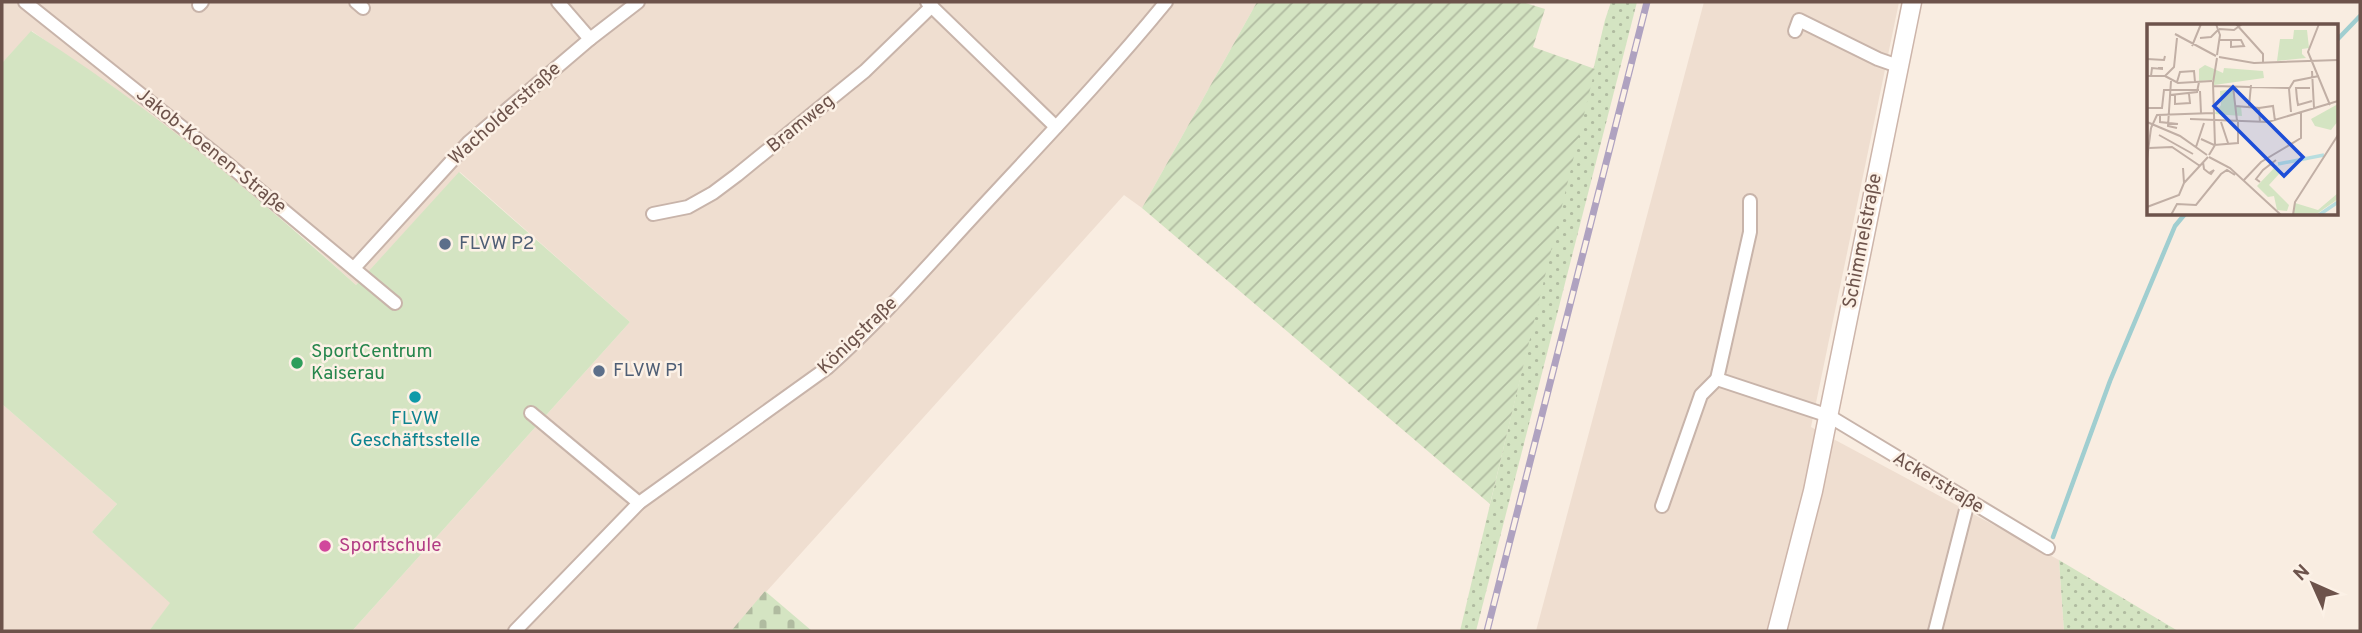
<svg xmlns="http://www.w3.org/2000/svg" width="2362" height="633" font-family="Overpass,sans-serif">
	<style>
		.residential { fill: #efded0 }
		.grass { fill: url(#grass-dots) }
		.cemetery { fill: url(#cemetery-stones) }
		.garden { fill: url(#garden-furrows) }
		.pitch { fill: #d4e4c2 }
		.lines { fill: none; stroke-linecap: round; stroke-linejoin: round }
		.stream { stroke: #a0ced0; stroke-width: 4.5 }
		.street-casing { stroke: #c8b4aa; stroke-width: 16 }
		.secondary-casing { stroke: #cdb5aa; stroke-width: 21 }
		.street { stroke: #fff; stroke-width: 12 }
		.secondary { stroke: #fff; stroke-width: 18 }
		.rail-casing { stroke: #afa2c0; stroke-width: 7 }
		.rail { stroke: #fcf1e6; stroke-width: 4.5; stroke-dasharray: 13; stroke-linecap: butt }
		.service-dot { fill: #5c6f8a; stroke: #fcf1e6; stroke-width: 2.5 }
		.leisure-dot { fill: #2e9e5b; stroke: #fcf1e6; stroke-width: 2.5 }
		.culture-dot { fill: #0f9aa8; stroke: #fcf1e6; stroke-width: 2.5 }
		.hotel-dot { fill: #d1479c; stroke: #fcf1e6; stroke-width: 2.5 }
		.labels { text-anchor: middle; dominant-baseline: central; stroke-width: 5; stroke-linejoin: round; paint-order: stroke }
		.street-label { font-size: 19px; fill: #6d534b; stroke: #fcf1e6 }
		.service-label { font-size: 19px; fill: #4e5e75; stroke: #fcf1e6; text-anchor: start }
		.leisure-label { font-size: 19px; fill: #27864d; stroke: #fcf1e6; text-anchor: start }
		.culture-label { font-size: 19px; fill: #0d838f; stroke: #fcf1e6 }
		.hotel-label { font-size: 19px; fill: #b23c85; stroke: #fcf1e6; text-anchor: start }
		.inset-river { fill: none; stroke: #b8dedf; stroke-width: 3.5 }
		.inset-road { fill: none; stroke: #c1afa5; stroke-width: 2 }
		.view { fill: #1d4ed8; fill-opacity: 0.15; stroke: #1d4ed8; stroke-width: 3.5 }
		.inset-edge { fill: none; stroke: #6d534b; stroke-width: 3.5 }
	</style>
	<defs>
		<pattern id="grass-dots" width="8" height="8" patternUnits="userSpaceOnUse" patternTransform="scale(1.75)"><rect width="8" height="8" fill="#d4e4c2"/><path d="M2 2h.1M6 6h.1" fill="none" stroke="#b0bba0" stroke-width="1.8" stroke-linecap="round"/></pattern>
		<pattern id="cemetery-stones" width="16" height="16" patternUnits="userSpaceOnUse" patternTransform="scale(1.75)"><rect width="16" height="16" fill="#d4e4c2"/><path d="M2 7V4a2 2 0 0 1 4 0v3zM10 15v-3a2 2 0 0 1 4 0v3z" fill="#b0bba0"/></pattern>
		<pattern id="garden-furrows" width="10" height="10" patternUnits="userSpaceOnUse" patternTransform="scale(1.75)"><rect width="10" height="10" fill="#d4e4c2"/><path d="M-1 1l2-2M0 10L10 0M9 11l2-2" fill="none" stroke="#b0bba0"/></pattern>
	</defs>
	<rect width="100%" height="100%" fill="#f9ede1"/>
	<g class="residential">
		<polygon points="2,2 1257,2 1142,208 1124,195 731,631 352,631 630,322 460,172 356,285 282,218 149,115 32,31 2,63"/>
		<polygon points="1704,2 1899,2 1811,427 2059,560 2064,631 1536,631"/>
		<polygon points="2,404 117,504 92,532 171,603 149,631 6,631 2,627"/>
	</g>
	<g class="grass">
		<polygon points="1611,2 1637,2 1476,631 1460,631 1605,20"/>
		<polygon points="2059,560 2178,631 2064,631"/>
	</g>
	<polygon class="cemetery" points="765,591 812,631 731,631"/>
	<polygon class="garden" points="1257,2 1522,2 1545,9 1533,47 1595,69 1490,504 1142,208"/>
	<path class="pitch" d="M31,31c115,73 224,163 325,254l103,-113 171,150 -278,309h-203l21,-28 -78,-71 25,-28 -115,-100v-341z"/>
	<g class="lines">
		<g class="stream">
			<polyline points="2336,41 2360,16"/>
			<polyline points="2053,537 2110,381 2175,226 2185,214"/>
		</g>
		<g class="street-casing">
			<g id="street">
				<polyline points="25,2 223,160 395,303"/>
				<polyline points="356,2 363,8"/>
				<polyline points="558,2 590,39"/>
				<polyline points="927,2 1056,127"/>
				<polyline points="199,5 202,2"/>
				<polyline points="1795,31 1799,20 1878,59 1898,66"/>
				<polyline points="1750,201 1750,232 1717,379 1829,416 2048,548"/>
				<polyline points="653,214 688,207 713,193 737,175 865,71 932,6"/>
				<polyline points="354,268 469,142 590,39 638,2"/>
				<polyline points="531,413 639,503"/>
				<polyline points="1662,506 1701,395 1717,379"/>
				<path d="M515,631l124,-128 188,-135c55,-49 104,-106 154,-160 63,-68 127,-135 185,-206"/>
				<polyline points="1935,631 1968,502"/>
			</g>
		</g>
		<g class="secondary-casing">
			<polyline id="secondary" points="1777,631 1813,491 1912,2"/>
		</g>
		<use href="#street" class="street"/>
		<use href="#secondary" class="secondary"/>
		<g class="rail-casing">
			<polyline id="rail" points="1487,631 1647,2"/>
		</g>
		<use href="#rail" class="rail"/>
	</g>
	<g class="service-dot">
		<circle cx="445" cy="244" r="7"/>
		<circle cx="599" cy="371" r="7"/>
	</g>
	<circle class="leisure-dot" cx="297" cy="363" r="7"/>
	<circle class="culture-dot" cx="415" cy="397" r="7"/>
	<circle class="hotel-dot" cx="325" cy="546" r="7"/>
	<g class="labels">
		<g class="street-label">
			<text transform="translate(505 114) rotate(-42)">Wacholderstraße</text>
			<text transform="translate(801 124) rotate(-39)">Bramweg</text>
			<text transform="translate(211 151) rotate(39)">Jakob-Koenen-Straße</text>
			<text transform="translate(1863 241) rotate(-79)">Schimmelstraße</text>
			<text transform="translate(858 336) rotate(-44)">Königstraße</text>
			<text transform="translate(1938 483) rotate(31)">Ackerstraße</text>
		</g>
		<g class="service-label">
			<text x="459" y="244">FLVW P2</text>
			<text x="613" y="371">FLVW P1</text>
		</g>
		<g class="leisure-label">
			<text x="311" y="352">SportCentrum<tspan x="311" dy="22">Kaiserau</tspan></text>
		</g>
		<g class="culture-label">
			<text x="415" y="419">FLVW<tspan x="415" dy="22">Geschäftsstelle</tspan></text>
		</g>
		<g class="hotel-label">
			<text x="339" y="546">Sportschule</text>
		</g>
	</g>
	<g transform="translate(2147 24)">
		<rect width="191" height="191" fill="#f9ede1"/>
		<path d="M147,6h13l2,18 -7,1v5l4,4 -29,3 3,-22h13zM191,80v17l-7,9 -16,-4 -4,-7zM130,141l2,9 -10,11 20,20 -2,6 -10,-1 -3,-14 -6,1 -11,-11zM191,169v6l-20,14 -25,1 2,-11 23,7z" fill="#d4e4c2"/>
		<path d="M58,41l18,8 1,-5 39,3 1,7 -50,7 -1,-5 -14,1v-12zM86,65l2,17h6l1,10 -28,-2 7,-9 -1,-14z" fill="#d4e4c2"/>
		<path class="inset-river" d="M131,140l46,-9M172,191l19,-13"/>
		<path class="inset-road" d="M69,0l4,11 -3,20M89,0l27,30v9M172,0l-11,28 22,53M72,5l15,1 8,-6M32,12l-4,-2 41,22M53,14l11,-1 8,-8M73,16h21l3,6 -13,1v-6M45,22l9,-22M72,33l35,6 84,-3M0,35l17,1 1,-4M165,47l2,37M0,52h18l9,-9 3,-29M4,52l1,-8 10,1v-1h-4M18,52l13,7 34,-2M24,57l-3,45 9,2M30,58l3,-10 14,-1 1,11M66,62l76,2M86,62l4,35M163,64h-14l1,11 1,6 14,-4M53,67l1,22M23,71l27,-3 2,-10M28,71v9l15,-1 -1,-9M88,82l24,2 1,14M102,82l2,-21M0,84h15l2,-18h35M112,84l14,-2 2,15M144,88l-2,-23 5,-8 25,-5M13,90v8l18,2M43,95l78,3 70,-21M0,98l33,14 27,19M74,98l7,21M4,104l6,-13 56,-2M12,111l34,19M54,115l13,6 24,-2v-22M49,123l8,-24M2,124l23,-1 28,19M62,131l6,-10 -2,-62 4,-25M62,133l21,11 51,47M0,135l4,-31M56,138l1,7 5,4 2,1 3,-4 -5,3M96,157l18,-19 40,-24v-25M113,158l-4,-3 7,-9 13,-10M37,159l24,-26M0,183l32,-12 5,-12 -1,-15M24,191l6,-11 19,1 25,-31 6,-4 8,5M146,191l2,-13 43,-67"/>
		<path class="view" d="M86,63l70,70 -19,19 -70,-70z"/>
		<rect width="191" height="191" class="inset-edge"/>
	</g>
	<rect width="2362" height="633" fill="none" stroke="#6d534b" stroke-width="7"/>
	<g transform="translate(2313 584) rotate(315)" stroke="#fcf1e6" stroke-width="5" paint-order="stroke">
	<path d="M0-5L12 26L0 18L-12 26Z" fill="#6d534b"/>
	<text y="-10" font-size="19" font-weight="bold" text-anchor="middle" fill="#6d534b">N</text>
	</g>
</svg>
